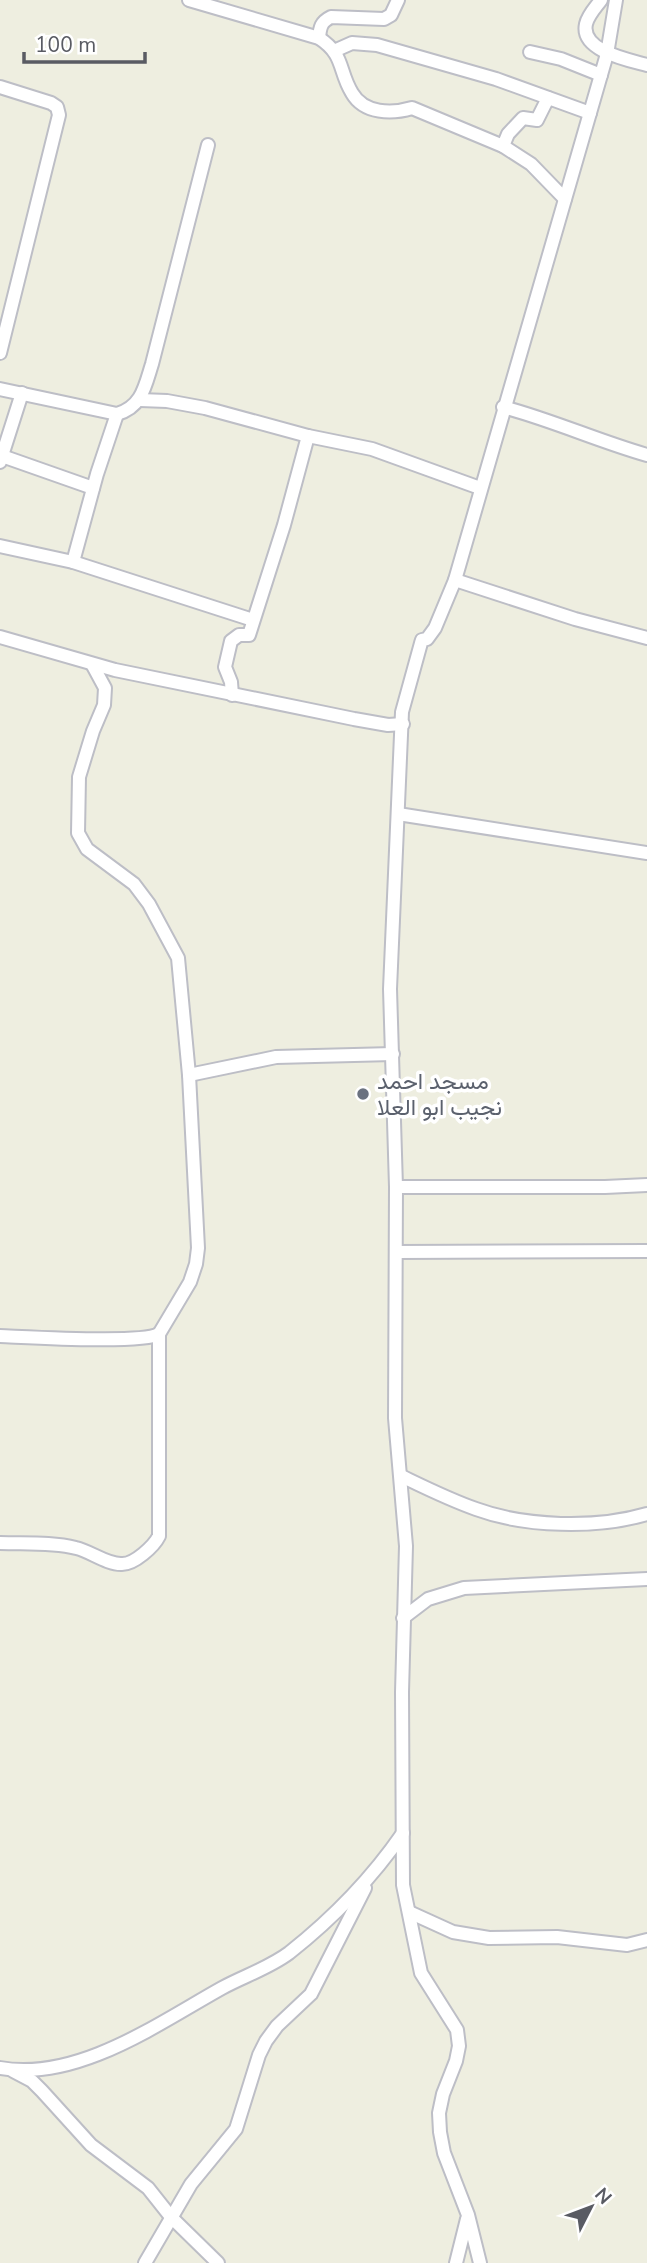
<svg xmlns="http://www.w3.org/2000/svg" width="647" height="2263" font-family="'Nunito Sans',Vazirmatn,sans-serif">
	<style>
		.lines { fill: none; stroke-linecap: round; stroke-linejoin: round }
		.minor-casing { stroke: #bdbec6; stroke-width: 16 }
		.minor { stroke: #fff; stroke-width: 12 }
		.worship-dot { fill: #6b7280; stroke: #fff; stroke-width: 2.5 }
		.labels { text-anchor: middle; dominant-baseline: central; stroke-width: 7; stroke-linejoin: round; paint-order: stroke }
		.worship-label { font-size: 23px; fill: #5b616d; stroke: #fff; text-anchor: start }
	</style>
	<rect width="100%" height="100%" fill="#eeeee0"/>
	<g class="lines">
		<g class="minor-casing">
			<g id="minor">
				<path d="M189,0l130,38c26,17 19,32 33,55 12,21 40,21 60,15l91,38 28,18 34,35"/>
				<path d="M601,0c-5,7 -13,15 -15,24 -6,27 43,36 61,41"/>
				<path d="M319,38c1,-11 2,-16 12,-21l53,2 7,-4 7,-15"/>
				<polyline points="334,51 352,43 377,45 496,79 590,113"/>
				<polyline points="530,52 561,59 601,75"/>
				<polyline points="0,87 51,103 57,107 59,115 0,353"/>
				<polyline points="503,146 508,134 523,118 537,120 548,98"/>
				<path d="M0,389l117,25c25,-7 28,-28 35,-50l56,-219"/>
				<polyline points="140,400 167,401 205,408 308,436 372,449 480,488"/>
				<path d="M503,407c49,13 95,34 144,48"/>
				<polyline points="2,456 93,488"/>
				<polyline points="0,462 22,393"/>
				<polyline points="0,546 73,562 253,620"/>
				<polyline points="73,562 97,474 117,414"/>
				<polyline points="455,580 575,619 647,638"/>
				<polyline points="0,637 115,670 354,719 388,725 403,724"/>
				<polyline points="232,695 231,682 225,667 231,641 239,635 249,635 284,525 308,436"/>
				<polyline points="398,814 647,853"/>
				<polyline points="189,1075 276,1057 393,1054"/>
				<polyline points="396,1187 605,1187 647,1185"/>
				<polyline points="396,1252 647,1251"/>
				<path d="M0,1336c27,1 142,8 159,-2"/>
				<path d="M401,1476c25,12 49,24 75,33 49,18 120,20 171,5"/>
				<path d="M0,1543c25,1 51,-1 76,5 14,3 30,16 45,16 13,1 33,-18 38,-28v-202l31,-52 6,-18 2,-16 -9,-173 -11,-117 -29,-54 -15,-20 -47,-35 -9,-16 1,-56 14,-46 11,-26 1,-17 -13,-24"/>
				<polyline points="403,1618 428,1599 464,1588 647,1579"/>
				<polyline points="409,1912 453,1932 489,1938 557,1937 627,1945 647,1940"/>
				<path d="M0,2068c77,14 159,-45 222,-80 22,-12 47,-20 67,-35 43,-34 83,-75 114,-120"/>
				<polyline points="13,2071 32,2081 42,2091 91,2145 148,2188 171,2217 218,2263"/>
				<polyline points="145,2263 191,2184 236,2129 259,2055 266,2041 277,2026 311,1994 365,1888"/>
				<polyline points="456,2263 467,2219"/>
				<polyline points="480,2263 468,2215 444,2153 440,2132 439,2113 443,2094 456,2061 459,2046 457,2030 421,1973 403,1885 402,1692 406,1546 395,1418 396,1187 390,989 402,712 421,643 422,640 427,639 435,628 455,580 607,54 616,0"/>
			</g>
		</g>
		<use href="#minor" class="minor"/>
	</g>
	<circle class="worship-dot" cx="363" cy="1094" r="7"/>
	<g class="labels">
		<g class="worship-label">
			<text x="377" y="1081">مسجد احمد<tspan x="377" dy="26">نجيب ابو العلا</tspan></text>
		</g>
	</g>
	<g transform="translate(591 2207) rotate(48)" stroke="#ffffff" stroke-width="5" paint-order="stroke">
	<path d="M0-5L12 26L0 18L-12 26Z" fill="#595b63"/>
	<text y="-10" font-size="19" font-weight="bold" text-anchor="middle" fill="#595b63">N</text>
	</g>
	<path d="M24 52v10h121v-10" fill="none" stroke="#595b63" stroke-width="3.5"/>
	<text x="35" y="52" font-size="21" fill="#595b63" stroke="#ffffff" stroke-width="5" paint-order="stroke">100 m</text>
</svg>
